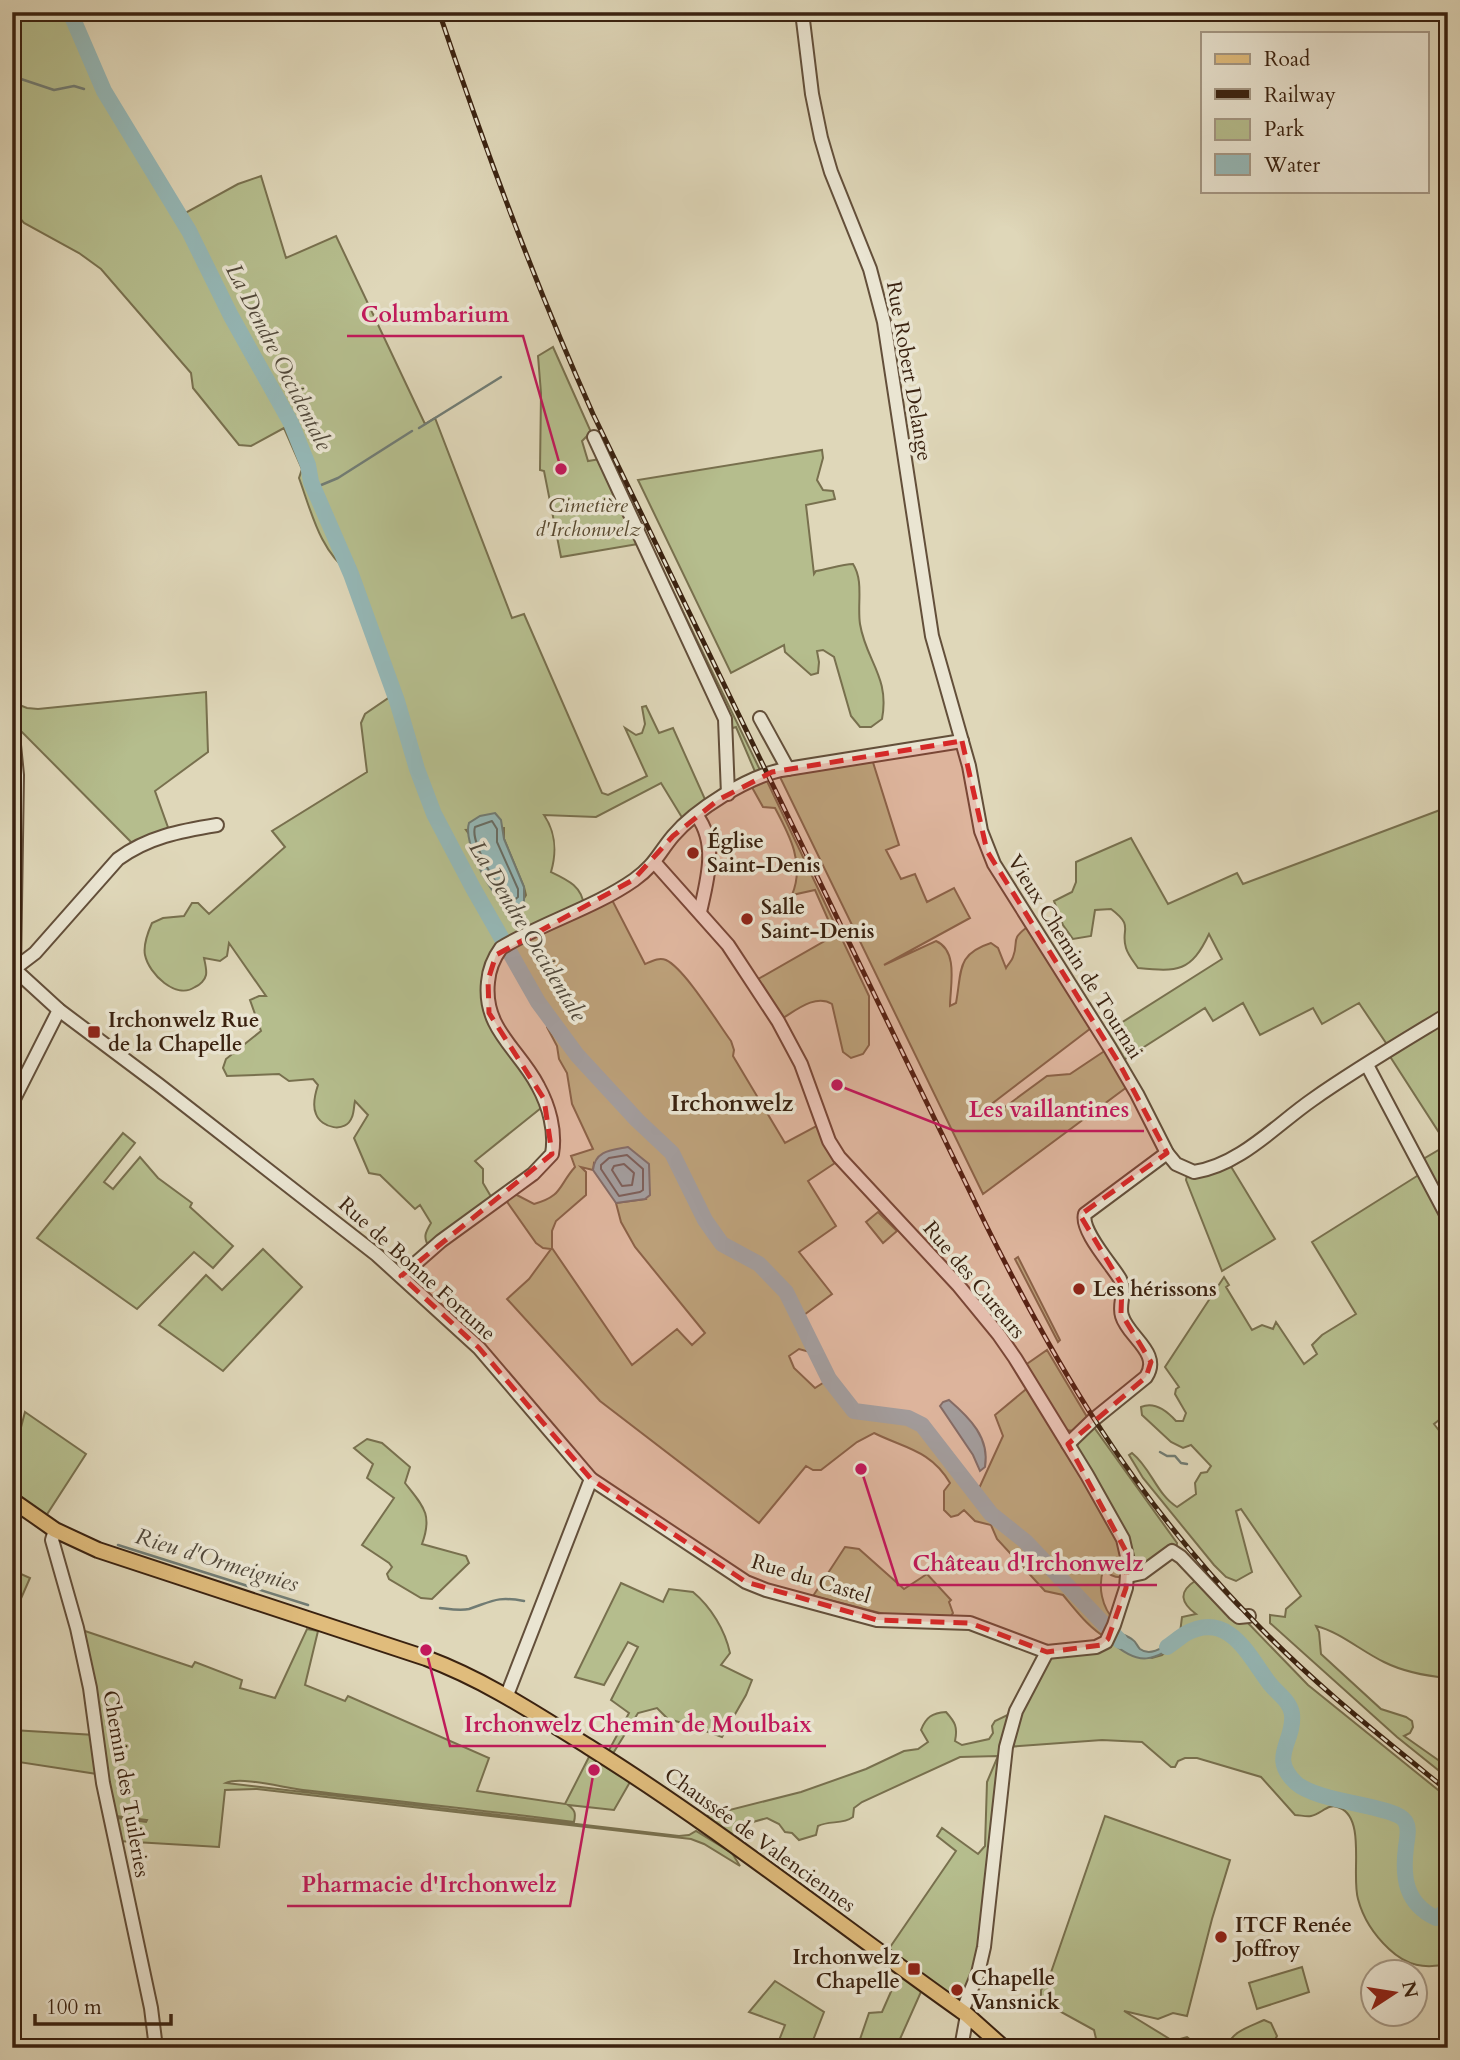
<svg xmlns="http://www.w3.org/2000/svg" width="1460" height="2060" font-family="Cardo,serif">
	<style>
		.green { fill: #b5bd8d; stroke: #78704e; stroke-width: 2; fill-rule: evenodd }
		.water { fill: #95b8b7; stroke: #717c74; stroke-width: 2 }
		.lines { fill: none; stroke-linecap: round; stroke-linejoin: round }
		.shore { stroke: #686d64; stroke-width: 2 }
		.stream { stroke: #717c74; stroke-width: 2.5 }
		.river { stroke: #95b8b7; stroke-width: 16 }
		.minor-casing { stroke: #634f3a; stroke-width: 16 }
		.major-casing { stroke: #3a2210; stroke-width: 18 }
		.minor { stroke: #eae5d2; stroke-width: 12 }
		.major { stroke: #e0bc7c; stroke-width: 14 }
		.rail-casing { stroke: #3a2210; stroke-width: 5 }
		.rail { stroke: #eae5d2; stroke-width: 2.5; stroke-dasharray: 8; stroke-linecap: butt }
		.marked { fill: #d62828; fill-opacity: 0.2; stroke: #d62828; stroke-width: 5; stroke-dasharray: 14 9; stroke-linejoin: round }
		.poi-dot { fill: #8f2418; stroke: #eae5d2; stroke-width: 2.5 }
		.labels { text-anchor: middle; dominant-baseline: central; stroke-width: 7; stroke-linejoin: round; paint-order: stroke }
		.street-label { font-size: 21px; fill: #3a2210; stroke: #eae5d2 }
		.park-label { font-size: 21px; font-style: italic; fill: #59492f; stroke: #eae5d2 }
		.poi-label { font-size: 21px; font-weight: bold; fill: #3a2210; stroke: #eae5d2; text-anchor: start }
		.water-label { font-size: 23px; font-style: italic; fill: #51483a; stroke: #eae5d2 }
		.quarter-label { font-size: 24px; font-weight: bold; fill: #3a2210; stroke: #eae5d2 }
		.leader { fill: none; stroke: #c2185b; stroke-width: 2.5 }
		.callout-dot { fill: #c2185b; stroke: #eae5d2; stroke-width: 2.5 }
		.callout-label { font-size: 23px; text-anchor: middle; font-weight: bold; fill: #c2185b; stroke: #eae5d2; stroke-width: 7; stroke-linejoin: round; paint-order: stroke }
	</style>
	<rect width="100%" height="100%" fill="#dfd7b9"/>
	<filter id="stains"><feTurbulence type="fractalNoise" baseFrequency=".00286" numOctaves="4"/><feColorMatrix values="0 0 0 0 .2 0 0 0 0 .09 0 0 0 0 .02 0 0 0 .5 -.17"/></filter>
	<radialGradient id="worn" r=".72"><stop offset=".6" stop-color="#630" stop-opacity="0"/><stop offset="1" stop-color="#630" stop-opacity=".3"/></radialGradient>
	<g class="green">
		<path d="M12,12h58l34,79 76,125 58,-32 23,-8 25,82 50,-22 89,188 10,-6 77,200 12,-4 78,179 6,2 39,-19 -22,-48 11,7 6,-2 3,-9 -3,-17 4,-1 13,27 14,-5 35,78 -22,18 -25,-41 -65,34 -52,-2c12,18 13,36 7,57 17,8 32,15 33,35l25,-13 36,70c7,-3 14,-7 21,-4 19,9 51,62 65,81l3,9 -1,6 52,87 37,-20 19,36 -33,22 28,45 -37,26 33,42 -32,24 17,36 -18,-5 -10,7 5,12 21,20 14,-9 25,32 54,7 14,7 54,70 27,-59 -8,-21 36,-30 -10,-17 26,-18 43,72 -16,9 -9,-1 11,19 5,-12 12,-11 84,117 -1,10c-17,10 -58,39 -72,15 -7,18 -2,40 11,53l-7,18 44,19 10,-3 21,-19 -3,-3 2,-16 14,-3c-15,-11 -18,-22 -1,-33h8l44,41 61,63 140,113v166c-24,5 -41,2 -59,-15 -15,-14 -26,-31 -31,-50 -7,-24 8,-80 -18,-91 -12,-6 -18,6 -29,8 -5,1 -11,-1 -16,-1l-34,-38 -64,-19h-12l-7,3 -3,6h-4l-29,-25 -40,-2 -96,7 -22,200 -22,65 -38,-27 -28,63h-39l12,-35 13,-1 19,-43 -17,-13 72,-105 -19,-15 5,-8 36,26 7,-8 2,-64 11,-26 -38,1 -98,45 -8,6 -1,9c-11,8 -23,3 -35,9l-2,9 -17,5 -7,-7 -7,-1 -6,-8 -12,-6 -14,4 -22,22 -29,-27 99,-25 65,-23 38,-18 14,-2 10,-7 -7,-12c5,-13 11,-17 25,-18 9,10 12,15 9,29l7,4 27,-6 4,-6 -1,-7 3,-5 21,-10 33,-54 59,-18c-19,-11 -30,-26 -45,-44l-18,-4 -48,-52 -6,-14 -16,-4 -11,-11 -6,5 -7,2 -7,-7v-19l6,-8c-19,-33 -46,-35 -76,-50l-17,9 -36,28h-8l-7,-4 -47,57 -159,-122 -93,-102 22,-20 22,-30 -8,-1 -7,-5 -31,-44 8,-6 21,11c29,-8 24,-18 41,-37l-4,-11 22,-7 -21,-45 -5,-31 -8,-14 -2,-13 -10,-19 1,-11 -10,-14 -31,-57 -6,3 -13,56 58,100 -71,57 8,8v14l10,17 -64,47c-6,-10 -4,-14 2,-24l-11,-18 -5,4 -35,-34 -11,-2 -15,-35 14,-23 -13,-14c-1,4 -1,12 -3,16 -6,17 -31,11 -36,-3 -4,-9 -1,-20 2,-29l-5,-6 -24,2 -10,-7 -52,2 -4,-8 3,-9 35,-28 -11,-31 9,-4h7l-37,-53 -2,13 -7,5 -16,-3c1,5 3,12 2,17 -1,5 -6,10 -11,12 -19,13 -46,-13 -50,-32 -2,-10 3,-23 7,-32l11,-5 21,-2 8,-13h6l11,11 76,-67 -13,-16 95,-59 -6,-49 4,-9 29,-20 -43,-120c-31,-23 -39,-60 -52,-96l3,-9 -18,-41 -33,18 -12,-1 -46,-57 -2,-15 -90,-104 -22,-16 -55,-30 -12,-14zM504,828v11l20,48 2,8 -6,10 -54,-75zM594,1163l51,36 -29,4 5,19 14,25 70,86 -13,12 -15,-16 -45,36 -80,-117v-17l4,-10 30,-26v-23l-5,-5 12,3z"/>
		<polygon points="553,347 591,432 582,441 588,461 600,459 638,544 561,557 544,471 540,470 541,393 538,356"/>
		<path d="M822,450l1,8 -6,22 6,10 10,1 2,8 -29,6 8,69 2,-3c12,-2 27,-7 37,-7 11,17 4,40 7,60 6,37 30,53 22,95l-11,8h-11l-9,-11 -17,-59 -11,-7 -6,1 2,11 -1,11 -7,2 -26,-23 -1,-7 -53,28 -93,-193z"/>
		<polygon points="638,519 761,772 756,774 736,727 729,729"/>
		<polygon points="206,692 208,752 155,791 170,833 136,847 22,732 14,734 12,702 27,708 38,709"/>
		<path d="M871,756l28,89 -13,5 15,29 14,-5 12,28 27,-14 16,30 -86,47 52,-24c23,10 14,46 14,65l6,-3c6,-32 0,-49 35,-60l7,5 8,20c2,-4 6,-7 7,-11 6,-15 -3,-17 13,-29l9,1 60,96 -110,84 5,9 57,-42 23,-2 39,-26 -7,-13 120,-76 -13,-25c-18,38 -31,38 -71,34 -4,-6 -10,-13 -12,-20 -6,-19 9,-21 -15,-39l-16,1 -4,26 -18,3 -10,-14 -9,-24 18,-9 4,-10v-20l55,-24 37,66 69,-31 6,11 205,-77v606l-14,11 14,18v236c-22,-2 -44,-6 -64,-16 -23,-11 -44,-30 -68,-36l3,6 2,22 60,55 25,8 6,4 1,6 -3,6 -6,3 44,31v11l-51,-41 -127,-114v-8l15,2 1,-8 15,-13 -60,-87 -5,2 16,61 -16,9 -10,-4 -12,-12 -71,-87 -14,-23 3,-2c19,15 25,42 45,54l19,-13 -1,-11 6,-10 6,-1 4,-6 -20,-21 -8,3 -12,-6 -29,-27 -1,-8c14,-6 26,4 35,14h7l3,-8 -11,-19 1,-5 3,-2 -14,-20 59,-90 5,8 -3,2 26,43 10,-5 11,4 3,-7 28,42 13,-10 -5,-9 10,-10 34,-21 -44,-72 113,-71 -5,-10 27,-16 -56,-87 -3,-7 2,-2 -31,-46 -37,21 -9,-16 -53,27 -17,-32 -30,18 -8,-13 -86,55 12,21 -148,110 -204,-419z"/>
		<path d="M766,779l103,217v49l-6,9 -12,4 -8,-6 -11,-48c-17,-11 -38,8 -54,17l-25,-39 82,-47 -20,-45 -23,5c13,-31 -2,-59 -17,-87l-12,-1 -14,-25z"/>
		<polygon points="123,1133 135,1143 104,1182 113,1189 140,1157 158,1178 192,1203 190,1207 233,1246 213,1268 194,1252 137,1309 37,1238"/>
		<polygon points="1227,1160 1275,1239 1222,1271 1186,1180 1188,1171"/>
		<polygon points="878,1212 897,1231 883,1243 866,1222"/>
		<polygon points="263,1249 302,1287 223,1371 159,1325 206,1275 222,1290"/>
		<polygon points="1018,1257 1060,1340 1058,1342 1015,1259"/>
		<polygon points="25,1412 86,1454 42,1522 12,1500 12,1462"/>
		<path d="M367,1439l15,4 28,24 -5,16c18,23 28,31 17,61l44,12 3,7 -37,36 -11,-1 -32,-19 -2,-5 5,-7 -3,-4 -27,-18 32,-47 -27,-20 6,-14 -19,-16z"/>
		<polygon points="845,1547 859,1549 904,1589 927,1574 951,1600 949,1602 953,1613 950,1617 884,1614 813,1596"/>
		<polygon points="12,1570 30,1578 12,1619"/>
		<path d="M621,1583l42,19 6,-13 24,3c18,15 32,38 37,61l-9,12 31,15 -6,15 -24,42 -36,-13 -18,-5 -11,-11 -19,5 -26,42 -4,-3 21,-39 -18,-13 27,-53 -10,-5 -24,43 -29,-8z"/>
		<path d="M79,1629l113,38 3,-5 47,18 -2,8 35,10 32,-69 11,2 -13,54 40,16 3,-5 141,62 -12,33 88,13 28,-55 41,26 -20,35 -46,-5c7,5 8,8 6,17 -90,-12 -180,-21 -271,-32 -19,-2 -62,-14 -77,-7l453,53 10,-1 7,-4 36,22 8,13 -36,-22 -13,-5 -434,-50 -32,1 -6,57 -101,-6 -3,-11 2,-12 29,4 1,-2 -31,-4z"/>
		<polygon points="12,1730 95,1735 97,1774 12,1761"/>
		<polygon points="1105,1816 1230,1860 1212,1919 1187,2016 1173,2013 1158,2019 1124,2011 1173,2041 1187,2037 1195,2043 1215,2045 1218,2048 1104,2048 1097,2043 1094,2030 1041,2001 1041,1990 1048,1981"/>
		<polygon points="1302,1967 1309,1992 1257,2009 1249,1983"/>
		<polygon points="775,1981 824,2012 810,2048 776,2048 785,2025 749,2012"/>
		<path d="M1264,2020l7,3 6,13 -6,12h-45c6,-17 23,-21 38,-28z"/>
	</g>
	<g class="water">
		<path d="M495,813l6,7 3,19 20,48v14l-11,9c-19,-6 -51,-67 -44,-87l11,-7z"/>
		<path d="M628,1147l21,17 1,31 -5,4 -29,4 -23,-33c2,-20 19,-20 35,-23z"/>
		<path d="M949,1400c21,18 41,38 36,67l-5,4 -7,-16 -33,-49 3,-4z"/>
		<path d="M1112,1629c7,5 15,6 21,11 3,2 4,6 7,9 13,10 32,-8 40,-16l4,5c-30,24 -45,30 -76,1z"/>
	</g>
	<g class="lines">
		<g class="shore">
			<path d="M492,821l5,8v13l21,47v8l-5,4c-14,-7 -43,-59 -38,-74z"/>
			<polygon points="627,1155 643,1169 643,1190 640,1192 619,1196 601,1169 601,1165 609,1158"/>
			<polygon points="624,1164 634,1173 632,1185 622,1186 612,1170 614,1166"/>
		</g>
		<g class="stream">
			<polyline points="12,76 54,90 74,86 84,89"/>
			<polyline points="419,428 501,377"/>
			<polyline points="314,488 338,478 412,431"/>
			<polyline points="1160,1452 1167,1456 1175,1456 1181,1463 1187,1464"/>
			<polyline points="118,1545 308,1605"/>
			<path d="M440,1608c9,1 20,3 29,1 24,-8 28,-13 55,-8"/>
		</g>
		<g class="river">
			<polyline points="70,12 104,91 189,231 231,316 291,423 308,465 311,482 351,574 397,701 417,769 434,814 473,888 538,1002 577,1055 637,1120 672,1153 705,1220 722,1244 759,1264 786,1292 829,1379 854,1411 908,1418 922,1425 991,1514 1026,1542 1120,1641"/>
			<path d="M1167,1647c6,-4 12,-9 18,-13 44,-25 64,23 85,50 8,10 20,17 22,30 3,28 -24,43 4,69 22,20 100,22 109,38 5,7 2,17 1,26 -4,31 0,57 30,71l12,-8"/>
		</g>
		<g class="minor-casing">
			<g id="minor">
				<path d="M802,12l10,82 9,44 10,34 39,97 14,53 48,314 37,130 12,65 13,33 116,184 27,46 30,59 9,11 18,8c46,-7 82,-47 118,-72 44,-31 90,-58 136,-86"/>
				<polyline points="594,437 725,719 728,794"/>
				<polyline points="760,718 788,769"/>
				<polyline points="12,725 17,775 14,969"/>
				<path d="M697,816c21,28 10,65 3,96"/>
				<polyline points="12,967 59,1010 159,1085 377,1255 479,1348 591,1479 507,1695"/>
				<path d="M14,969l21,-16 83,-94c30,-22 62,-28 99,-34"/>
				<polyline points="1367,1065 1448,1218"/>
				<polyline points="12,1103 59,1010"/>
				<path d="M401,1276l40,-35 92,-67 19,-20c4,-23 -3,-48 -14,-68 -19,-37 -55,-57 -50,-104 1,-13 5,-23 13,-34 43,-26 93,-40 133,-68 21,-15 24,-26 39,-44 23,-27 73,-58 108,-66l181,-29"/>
				<path d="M1068,1444l25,-24 53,-43c16,-24 -18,-40 -24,-61 -4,-12 5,-24 -2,-37 -9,-15 -40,-49 -35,-65l82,-61"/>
				<polyline points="591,1479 746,1582 766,1590 877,1620 970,1623 1047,1652 1096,1647 1106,1642 1114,1625 1126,1588 1128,1561 1123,1539 1087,1475 1015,1358 999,1335 958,1285 839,1157 829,1141 801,1064 778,1021 728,945 655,863"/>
				<polyline points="55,1530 52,1540 77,1628 90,1688 103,1783 151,2008 156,2048"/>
				<polyline points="1128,1576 1142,1573 1172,1551 1181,1557 1234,1613 1239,1617 1249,1616"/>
				<polyline points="962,2012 978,1973 984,1947 1006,1747 1016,1711 1047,1652"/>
				<polyline points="961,2048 967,2015"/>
			</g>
		</g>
		<g class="major-casing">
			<path id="major" d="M12,1500l43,30 43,20 328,108c59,22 110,56 163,89 131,82 252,179 378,268l37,33"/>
		</g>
		<use href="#minor" class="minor"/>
		<use href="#major" class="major"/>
		<g class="rail-casing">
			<path id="rail" d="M439,12c46,137 95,270 154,402l393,811c73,147 148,271 262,390 61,65 131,120 200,176"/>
		</g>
		<use href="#rail" class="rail"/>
	</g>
	<path class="marked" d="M962,741l25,110 132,212 48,90 -87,62 42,70 -1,28 30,49 -5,15 -78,67 60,111 -2,33 -18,51 -7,6 -54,7 -77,-29 -93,-3 -131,-38 -155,-103 -112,-131 -78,-72 151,-122 -8,-55 -55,-86 -1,-33 8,-25 137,-75 40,-44 45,-36 54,-28z"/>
	<g class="poi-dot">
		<circle cx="693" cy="853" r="7"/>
		<circle cx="747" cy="919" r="7"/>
		<rect x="87" y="1025" width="14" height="14" rx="3.5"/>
		<circle cx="1079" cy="1289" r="7"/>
		<circle cx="1221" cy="1937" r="7"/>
		<rect x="907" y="1962" width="14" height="14" rx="3.5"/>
		<circle cx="957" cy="1990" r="7"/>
	</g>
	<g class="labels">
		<g class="street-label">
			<text transform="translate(909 371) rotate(80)">Rue Robert Delange</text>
			<text transform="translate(1075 957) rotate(58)">Vieux Chemin de Tournai</text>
			<text transform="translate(417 1269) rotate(42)">Rue de Bonne Fortune</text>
			<text transform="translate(974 1280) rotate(50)">Rue des Cureurs</text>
			<text transform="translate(811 1579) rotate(17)">Rue du Castel</text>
			<text transform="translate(126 1784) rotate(80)">Chemin des Tuileries</text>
			<text transform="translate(760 1840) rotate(36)">Chaussée de Valenciennes</text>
		</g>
		<g class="park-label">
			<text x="588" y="505">Cimetière<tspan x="588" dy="24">d'Irchonwelz</tspan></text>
		</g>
		<g class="poi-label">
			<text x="707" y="841">Église<tspan x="707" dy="24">Saint-Denis</tspan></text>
			<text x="761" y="907">Salle<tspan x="761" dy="24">Saint-Denis</tspan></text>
			<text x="108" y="1020">Irchonwelz Rue<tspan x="108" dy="24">de la Chapelle</tspan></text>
			<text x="1093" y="1289">Les hérissons</text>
			<text x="1235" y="1925">ITCF Renée<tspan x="1235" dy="24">Joffroy</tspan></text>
			<text x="900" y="1957" text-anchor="end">Irchonwelz<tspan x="900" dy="24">Chapelle</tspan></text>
			<text x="971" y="1978">Chapelle<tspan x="971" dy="24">Vansnick</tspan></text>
		</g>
		<g class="water-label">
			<text transform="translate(279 357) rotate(63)">La Dendre Occidentale</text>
			<text transform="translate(528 931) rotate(59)">La Dendre Occidentale</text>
			<text transform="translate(217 1560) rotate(17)">Rieu d'Ormeignies</text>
		</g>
		<g class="quarter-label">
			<text x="732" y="1103">Irchonwelz</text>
		</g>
	</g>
	<path class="leader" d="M561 469L523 336H347M837 1085L955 1131H1144M861 1469L898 1585H1157M426 1650L450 1746H826M594 1770L570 1906H287"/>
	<g class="callout-dot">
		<circle cx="561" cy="469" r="7"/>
		<circle cx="837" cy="1085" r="7"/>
		<circle cx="861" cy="1469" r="7"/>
		<circle cx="426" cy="1650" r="7"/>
		<circle cx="594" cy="1770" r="7"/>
	</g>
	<g class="callout-label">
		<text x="435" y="322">Columbarium</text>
		<text x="1049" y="1117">Les vaillantines</text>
		<text x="1028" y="1571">Château d'Irchonwelz</text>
		<text x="638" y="1732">Irchonwelz Chemin de Moulbaix</text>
		<text x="429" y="1892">Pharmacie d'Irchonwelz</text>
	</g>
	<rect width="1460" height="2060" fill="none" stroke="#dfd7b9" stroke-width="42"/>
	<rect x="14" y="14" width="1432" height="2032" fill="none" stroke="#3a2210" stroke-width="3.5"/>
	<rect x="21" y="21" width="1418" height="2018" fill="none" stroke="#3a2210" stroke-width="2"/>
	<rect x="1201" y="32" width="228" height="161" fill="#eae5d2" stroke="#a49784" stroke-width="2"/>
	<rect x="1215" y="54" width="35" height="10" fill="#e0bc7c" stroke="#a49784" stroke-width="2"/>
	<text x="1264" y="66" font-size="21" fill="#3a2210">Road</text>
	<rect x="1215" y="89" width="35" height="10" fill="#3a2210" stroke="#a49784" stroke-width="2"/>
	<text x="1264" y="102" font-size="21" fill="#3a2210">Railway</text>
	<rect x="1215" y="119" width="35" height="21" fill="#b5bd8d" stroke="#a49784" stroke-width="2"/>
	<text x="1264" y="136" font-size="21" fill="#3a2210">Park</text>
	<rect x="1215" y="154" width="35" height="21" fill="#95b8b7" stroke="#a49784" stroke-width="2"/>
	<text x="1264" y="172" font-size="21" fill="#3a2210">Water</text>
	<g transform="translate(1394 1993) rotate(78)"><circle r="33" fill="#eae5d2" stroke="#a49784" stroke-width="2"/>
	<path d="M0-5L12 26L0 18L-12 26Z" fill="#8f2418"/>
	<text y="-10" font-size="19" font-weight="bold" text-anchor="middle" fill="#3a2210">N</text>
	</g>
	<path d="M35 2014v10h136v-10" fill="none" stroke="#3a2210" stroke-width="3.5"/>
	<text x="46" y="2014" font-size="21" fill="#3a2210" stroke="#eae5d2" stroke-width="5" paint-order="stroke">100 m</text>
	<rect width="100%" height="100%" filter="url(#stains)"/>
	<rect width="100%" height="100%" fill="url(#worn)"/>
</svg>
